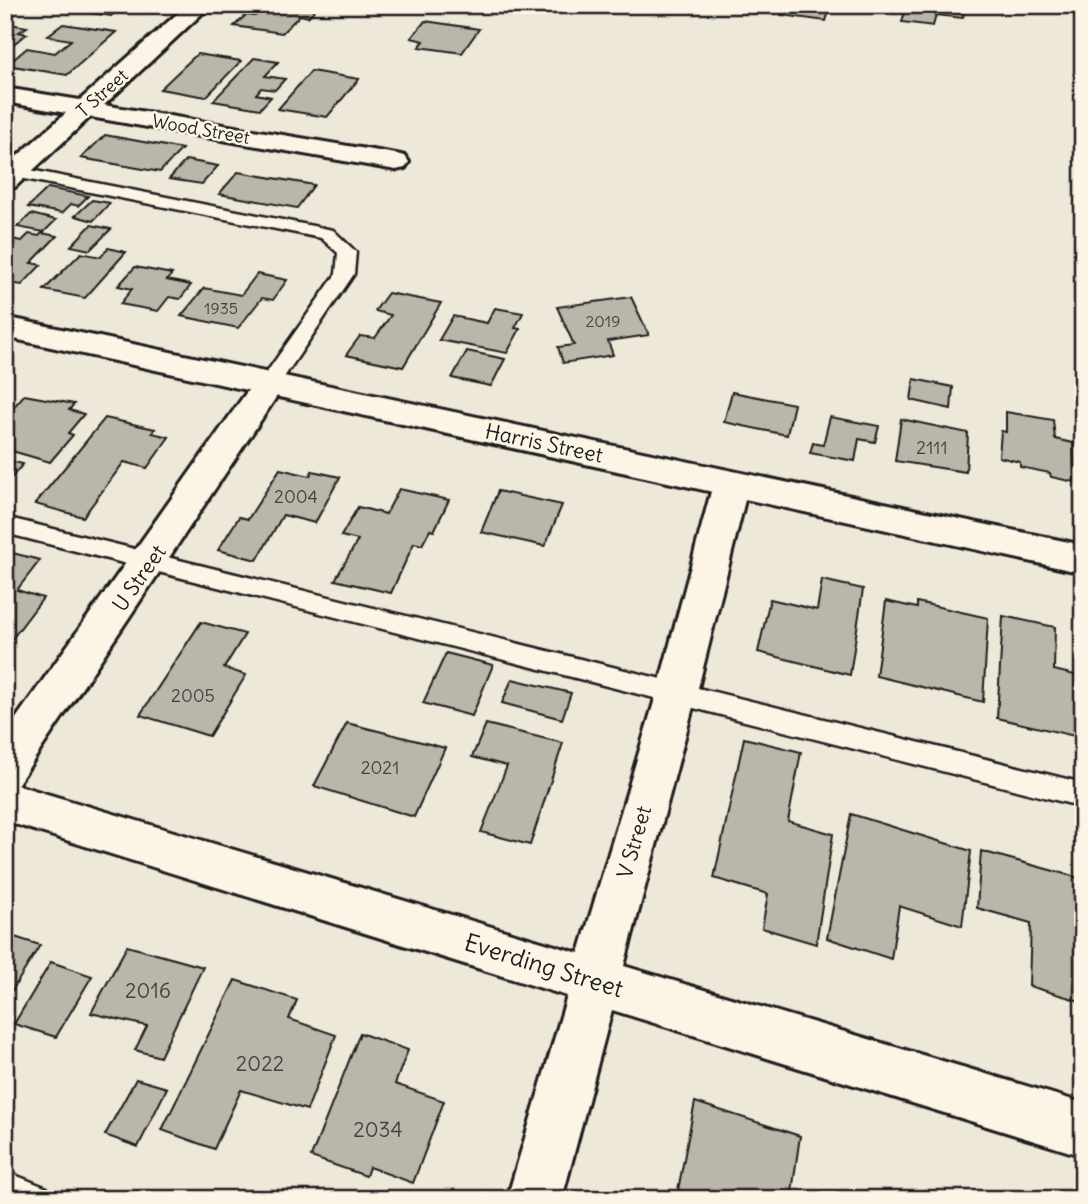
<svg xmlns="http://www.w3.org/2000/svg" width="1088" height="1204" font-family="Delius,sans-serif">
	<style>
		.building { fill: #bab6aa; stroke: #1c1c1c; stroke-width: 2 }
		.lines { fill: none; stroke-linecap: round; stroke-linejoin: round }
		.lane-casing { stroke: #1c1c1c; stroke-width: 5 }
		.street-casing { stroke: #1c1c1c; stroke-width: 6 }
		.secondary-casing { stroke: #1c1c1c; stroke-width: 6 }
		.lane { fill: #fcf5e5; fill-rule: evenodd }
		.street { fill: #fcf5e5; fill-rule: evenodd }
		.secondary { fill: #fcf5e5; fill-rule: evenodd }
		.labels { text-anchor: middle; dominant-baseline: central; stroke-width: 5; stroke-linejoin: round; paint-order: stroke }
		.far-number-label { font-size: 16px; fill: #444240 }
		.far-street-label { font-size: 18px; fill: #1c1c1c; stroke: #fcf5e5 }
		.number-label { font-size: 18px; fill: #444240 }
		.street-label { font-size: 21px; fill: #1c1c1c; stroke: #fcf5e5 }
		.near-number-label { font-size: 21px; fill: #444240 }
		.near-street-label { font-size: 24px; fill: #1c1c1c; stroke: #fcf5e5 }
	</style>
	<rect width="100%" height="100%" fill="#eee8d9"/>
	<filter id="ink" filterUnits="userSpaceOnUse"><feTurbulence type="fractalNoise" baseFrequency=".0143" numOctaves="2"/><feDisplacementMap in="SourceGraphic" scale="14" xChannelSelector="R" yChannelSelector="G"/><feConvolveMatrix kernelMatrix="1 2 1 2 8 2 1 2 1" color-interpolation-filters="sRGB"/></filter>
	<g filter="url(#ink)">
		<g class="building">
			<polygon points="72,5 124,5 111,16 67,9"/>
			<polygon points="267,5 319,5 308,17 300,15 282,33 234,26 246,15 255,16"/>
			<polygon points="784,5 831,5 826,21 781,15"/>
			<polygon points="907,5 965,5 963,18 936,15 933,26 902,22"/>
			<polygon points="425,21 479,29 462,53 419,47 424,41 411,38"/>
			<polygon points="5,23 27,27 19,32 27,34 5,50"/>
			<polygon points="63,24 116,32 67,75 7,65 27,48 55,53 71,40 47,36"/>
			<polygon points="197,54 241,61 206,97 160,89"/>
			<polygon points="254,58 278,62 265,76 285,79 275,90 261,88 256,94 271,97 260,109 213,101"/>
			<polygon points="311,71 359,79 327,117 278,109"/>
			<polygon points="105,135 182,149 160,172 81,158"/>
			<polygon points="186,160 218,166 202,184 169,179"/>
			<polygon points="238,172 314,185 297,208 219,194"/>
			<polygon points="48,188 88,196 78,206 71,204 62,213 28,207"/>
			<polygon points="92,200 110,203 93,221 75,216"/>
			<polygon points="31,214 56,220 44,232 17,227"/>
			<polygon points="91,225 111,229 90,250 71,246"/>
			<polygon points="42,233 57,236 31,263 41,265 22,285 5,282 5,238 22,241 29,234 39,236"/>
			<polygon points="108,248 126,252 85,298 44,290 81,253 101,257"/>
			<polygon points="135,267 172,274 167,280 191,285 180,299 169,297 158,311 120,304 132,289 118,286"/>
			<polygon points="257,274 287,280 273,300 262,298 238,328 181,316 204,288 241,295"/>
			<polygon points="388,293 441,303 403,367 346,355 360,336 375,338 391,315 375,311"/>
			<polygon points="631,297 649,335 608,341 613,355 563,363 558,347 574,345 557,307"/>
			<polygon points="495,308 523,313 515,328 520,329 507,353 439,340 453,316 487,323"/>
			<polygon points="467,351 505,359 491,386 452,378"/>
			<polygon points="914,379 953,387 951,409 911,400"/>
			<polygon points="732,392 794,404 787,435 724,422"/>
			<polygon points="24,395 74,404 69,410 84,414 68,433 73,435 50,462 5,449 5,417"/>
			<polygon points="1006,412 1053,420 1055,439 1073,443 1074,482 1051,477 1050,473 1020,467 1020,462 999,457 1001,431 1006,432"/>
			<polygon points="830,417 879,426 875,442 859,439 855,461 810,453 813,443 823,445"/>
			<polygon points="105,418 155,429 152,433 169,437 147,468 124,462 83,517 35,504"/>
			<polygon points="901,419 968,433 966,472 895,461"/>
			<polygon points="5,460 23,464 5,485"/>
			<polygon points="280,469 310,476 312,471 340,477 315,523 283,515 257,560 218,550 239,517 248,519"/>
			<polygon points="399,489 449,500 434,531 430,530 422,545 414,543 391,593 335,580 358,540 341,536 358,507 386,514"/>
			<polygon points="498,491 562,505 545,546 481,532"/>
			<polygon points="5,551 40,560 17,590 43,598 5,648"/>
			<polygon points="822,580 863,589 850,675 758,652 770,599 817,610"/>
			<polygon points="886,601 917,608 917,602 988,618 983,702 876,676"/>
			<polygon points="1003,616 1055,627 1054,670 1083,677 1083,738 997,718"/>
			<polygon points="201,622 245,634 224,668 246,675 209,736 140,715"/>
			<polygon points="446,653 493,665 472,716 423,703"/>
			<polygon points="512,679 571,693 562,719 502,703"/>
			<polygon points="347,723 445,748 414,817 314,786"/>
			<polygon points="486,724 563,743 530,845 481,832 507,766 472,757"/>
			<polygon points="744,738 801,752 788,821 833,834 816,944 762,928 768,894 714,878"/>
			<polygon points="851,814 971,851 962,926 899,906 891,959 827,938"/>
			<polygon points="981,851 1083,879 1083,1002 1029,986 1031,923 977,908"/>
			<polygon points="5,934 40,945 5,1002"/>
			<polygon points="127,946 203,967 160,1057 135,1050 147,1026 91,1013"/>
			<polygon points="51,962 92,976 56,1037 14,1024"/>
			<polygon points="235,980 297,1000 289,1019 336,1035 307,1110 241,1090 214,1149 162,1130"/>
			<polygon points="360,1033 408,1050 395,1084 444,1101 413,1183 369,1167 366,1176 311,1157"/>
			<polygon points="136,1079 167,1088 138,1147 105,1135"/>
			<polygon points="695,1102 800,1136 791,1199 688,1199 677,1195"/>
		</g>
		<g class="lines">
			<g class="lane-casing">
				<g id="lane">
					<polygon points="5,165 333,230 356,252 354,274 276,389 262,389 259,384 262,379 336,274 338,253 321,238 5,175"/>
					<polygon points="5,517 1083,783 1083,807 5,533"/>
					<polygon points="5,1171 47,1188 52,1199 5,1199"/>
				</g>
			</g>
			<g class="street-casing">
				<g id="street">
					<polygon points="187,5 211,5 104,105 396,154 405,156 409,162 405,168 396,170 90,117 15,187 5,189 5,167 66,113 5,102 5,88 80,100"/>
					<polygon points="269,373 280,376 285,384 17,785 579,953 657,692 713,484 719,475 731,471 743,475 749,484 697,692 624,966 1083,1103 1083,1156 612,1010 562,1199 507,1199 567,996 5,821 5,734 258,376"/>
				</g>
			</g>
			<g class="secondary-casing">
				<polygon id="secondary" points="5,317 1083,545 1083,573 5,337"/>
			</g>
			<use href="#lane" class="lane"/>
			<use href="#street" class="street"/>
			<use href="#secondary" class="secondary"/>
		</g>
	</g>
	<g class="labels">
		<g class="far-number-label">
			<text x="221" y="308">1935</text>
			<text x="603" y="321">2019</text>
		</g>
		<g class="far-street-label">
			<text transform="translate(102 93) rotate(-42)">T Street</text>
			<text transform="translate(201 129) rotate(10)">Wood Street</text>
		</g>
		<g class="number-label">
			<text x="932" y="447">2111</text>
			<text x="296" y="496">2004</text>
			<text x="193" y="695">2005</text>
			<text x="380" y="767">2021</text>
		</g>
		<g class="street-label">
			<text transform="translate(544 443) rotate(12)">Harris Street</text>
			<text transform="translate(139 578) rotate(-55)">U Street</text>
			<text transform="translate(634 842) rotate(-74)">V Street</text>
		</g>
		<g class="near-number-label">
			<text x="148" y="990">2016</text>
			<text x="260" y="1063">2022</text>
			<text x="378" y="1129">2034</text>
		</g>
		<g class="near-street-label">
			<text transform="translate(544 965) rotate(17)">Everding Street</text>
		</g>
	</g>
	<rect width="1088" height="1204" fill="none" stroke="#fcf5e5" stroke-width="28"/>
	<rect x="14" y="14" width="1060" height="1176" fill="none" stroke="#1c1c1c" stroke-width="2.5" filter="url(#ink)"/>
</svg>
